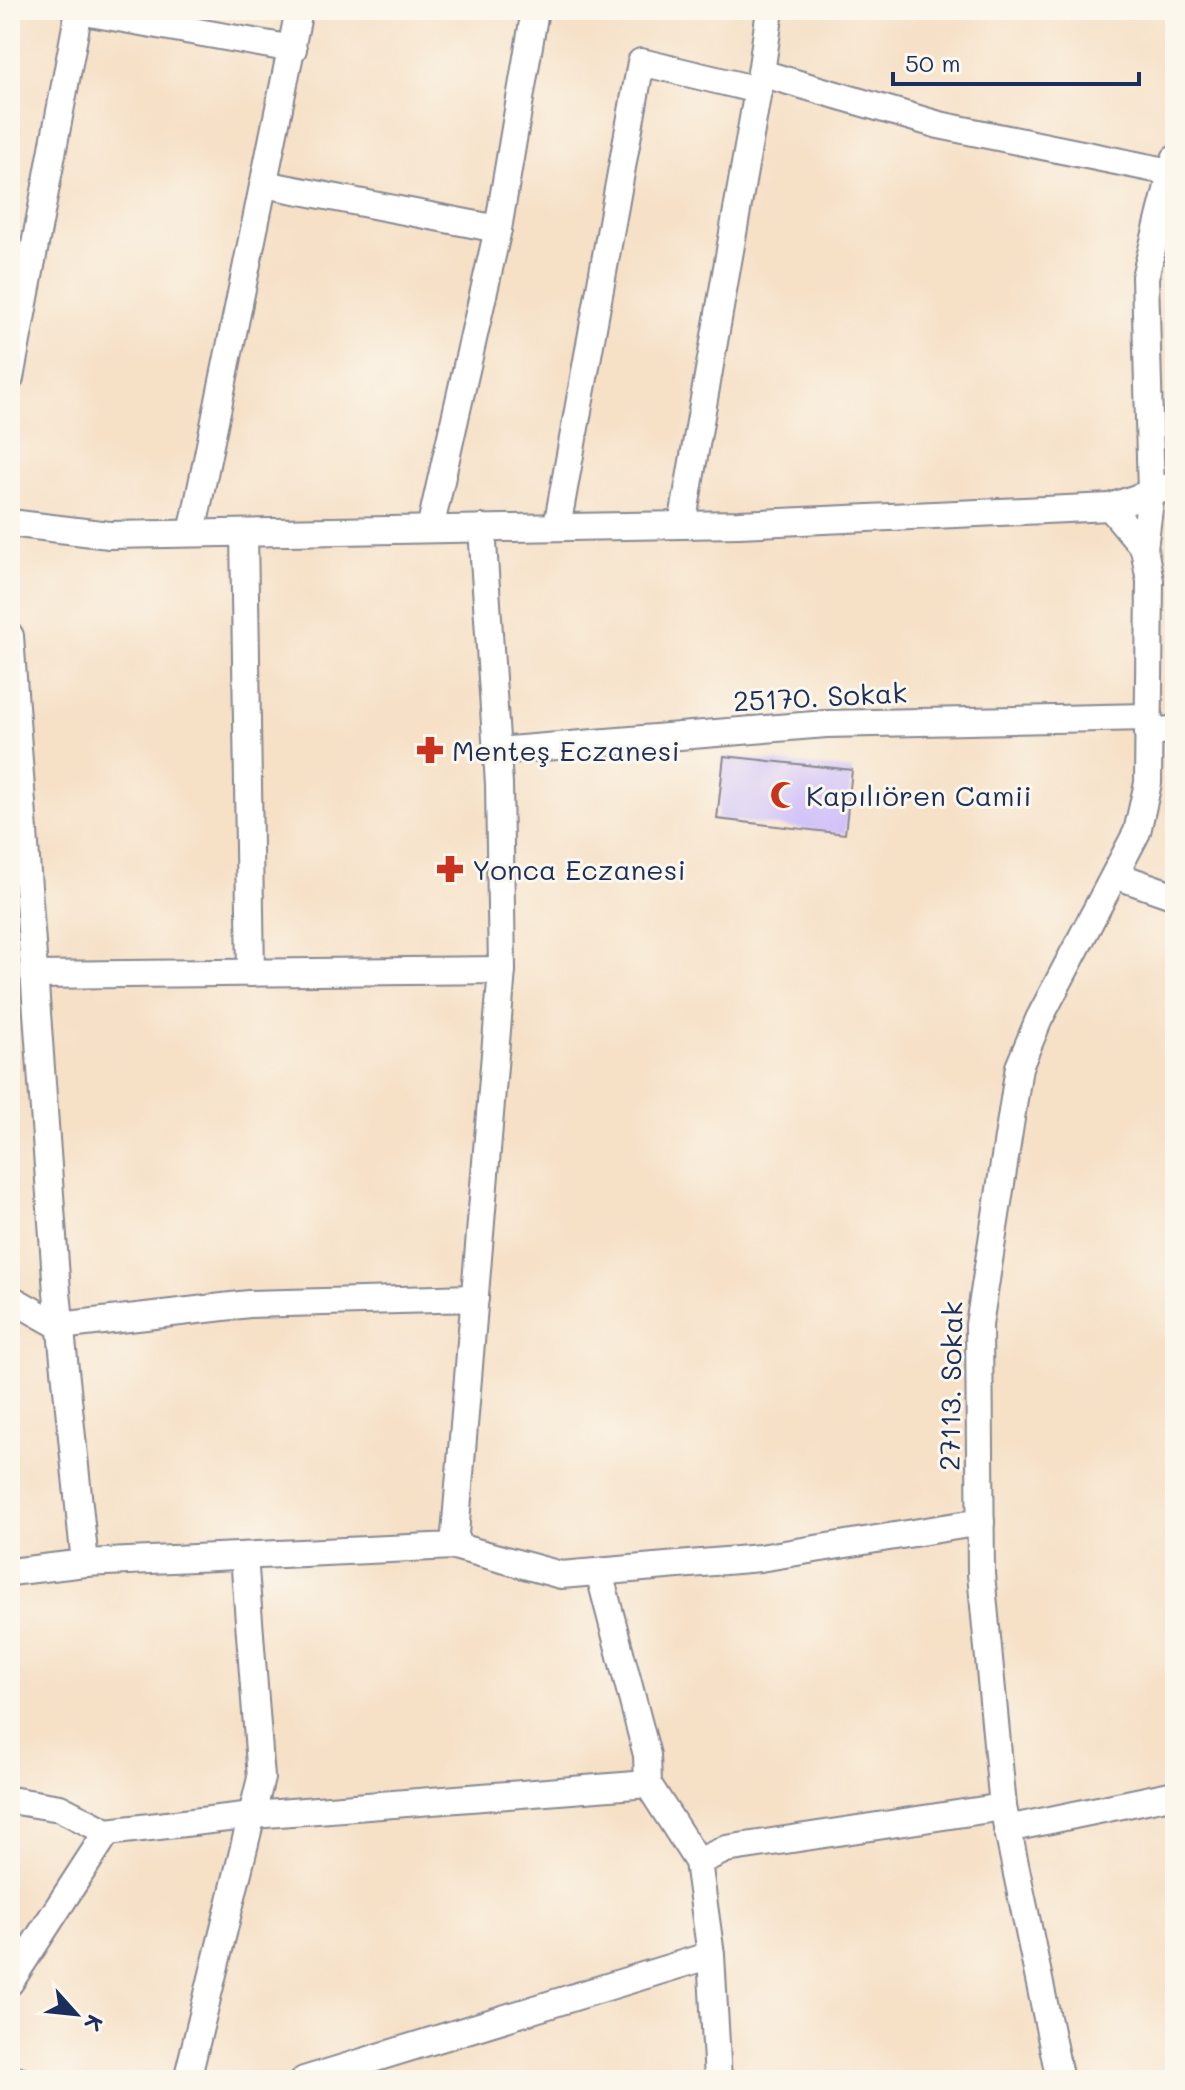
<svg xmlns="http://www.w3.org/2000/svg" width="1185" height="2090" font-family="Mali,sans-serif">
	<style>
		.building { fill: #c4b1fd }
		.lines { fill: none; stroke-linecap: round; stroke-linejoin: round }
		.street-casing { stroke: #888892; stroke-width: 30 }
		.street { stroke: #fff; stroke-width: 26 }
		.labels { text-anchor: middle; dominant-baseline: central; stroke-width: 6; stroke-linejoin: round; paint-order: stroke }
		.street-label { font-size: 28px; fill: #1b2f5e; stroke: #fbf7ec }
		.poi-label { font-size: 28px; fill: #1b2f5e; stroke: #fbf7ec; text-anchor: start }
	</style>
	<rect width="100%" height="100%" fill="#fbf7ec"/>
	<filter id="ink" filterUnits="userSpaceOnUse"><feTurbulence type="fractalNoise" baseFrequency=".0125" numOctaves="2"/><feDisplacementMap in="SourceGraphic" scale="16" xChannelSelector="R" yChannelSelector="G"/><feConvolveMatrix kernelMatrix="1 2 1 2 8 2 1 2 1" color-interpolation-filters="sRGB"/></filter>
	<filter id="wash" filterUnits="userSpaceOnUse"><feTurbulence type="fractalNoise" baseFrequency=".006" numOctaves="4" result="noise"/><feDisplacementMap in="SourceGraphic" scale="32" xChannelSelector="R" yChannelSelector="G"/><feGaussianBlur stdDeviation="1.8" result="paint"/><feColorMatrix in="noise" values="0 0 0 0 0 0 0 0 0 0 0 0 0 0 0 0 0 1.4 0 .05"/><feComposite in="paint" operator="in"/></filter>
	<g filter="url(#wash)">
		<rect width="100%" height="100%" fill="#f6e0c6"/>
		<g id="blocks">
			<polygon class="building" points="724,756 852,770 845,834 717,819"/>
		</g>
	</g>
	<g filter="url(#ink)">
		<use href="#blocks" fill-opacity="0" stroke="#888892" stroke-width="2"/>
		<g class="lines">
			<g class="street-casing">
				<g id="street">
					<polyline points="770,10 761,73 939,125 1175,173"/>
					<polyline points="79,11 293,49"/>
					<polyline points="264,184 498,229"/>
					<polyline points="10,378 79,10"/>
					<polyline points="10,523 109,535 739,524 1110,507 1175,485"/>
					<polyline points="682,525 761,73"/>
					<polyline points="557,527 641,62 758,90"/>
					<polyline points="430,529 498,229 535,10"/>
					<polyline points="192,533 299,10"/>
					<polyline points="244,533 251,973"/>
					<polyline points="1144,548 1151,493 1145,277 1175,159"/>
					<polyline points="10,636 57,1292 85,1563"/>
					<polyline points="1148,733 1175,729"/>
					<polyline points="496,751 826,724 1148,717"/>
					<polyline points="1115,875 1175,896"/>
					<polyline points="34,975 502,970"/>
					<polyline points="10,1298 60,1326 249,1304 475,1298"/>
					<polyline points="454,1546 561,1575 760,1558 981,1522"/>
					<polyline points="10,1572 85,1563 454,1546 502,970 499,784 482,528"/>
					<polyline points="599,1572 647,1755 648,1784 698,1862 711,1955 718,2080"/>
					<polyline points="10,1800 60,1808 107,1832 253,1815 648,1784"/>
					<polyline points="1007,1829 1175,1794"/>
					<polyline points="698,1862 726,1849 1003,1807"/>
					<polyline points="10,1982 107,1832"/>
					<polyline points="10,2077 18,2080"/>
					<polyline points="187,2080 261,1778 244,1556"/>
					<polyline points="304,2080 711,1955"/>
					<polyline points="1060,2080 1003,1807 981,1574 979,1325 1019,1067 1039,1019 1137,832 1148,783 1150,581 1144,548 1110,507"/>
				</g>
			</g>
			<use href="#street" class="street"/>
		</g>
	</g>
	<defs>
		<g id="pharmacy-bare" transform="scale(2.16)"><path d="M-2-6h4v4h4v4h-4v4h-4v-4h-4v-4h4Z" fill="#c8321e" stroke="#fbf7ec" stroke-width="2.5" paint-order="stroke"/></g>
		<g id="mosque-bare" transform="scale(2.16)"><path d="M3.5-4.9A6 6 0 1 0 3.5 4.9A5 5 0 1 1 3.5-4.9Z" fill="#c8321e" stroke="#fbf7ec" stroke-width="2.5" paint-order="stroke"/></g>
	</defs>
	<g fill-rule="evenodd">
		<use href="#pharmacy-bare" x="430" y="750"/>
		<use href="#mosque-bare" x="784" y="795"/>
		<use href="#pharmacy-bare" x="450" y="869"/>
	</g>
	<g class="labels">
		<g class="street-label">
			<text transform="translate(820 696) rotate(-3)">25170. Sokak</text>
			<text transform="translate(950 1386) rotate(-89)">27113. Sokak</text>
		</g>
		<g class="poi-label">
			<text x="452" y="750">Menteş Eczanesi</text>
			<text x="806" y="795">Kapılıören Camii</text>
			<text x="472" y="869">Yonca Eczanesi</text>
		</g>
	</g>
	<rect width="1185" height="2090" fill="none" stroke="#fbf7ec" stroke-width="40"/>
	<g transform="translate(76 2014) rotate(117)" stroke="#fbf7ec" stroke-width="6" paint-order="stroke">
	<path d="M0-6L14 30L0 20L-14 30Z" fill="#1b2f5e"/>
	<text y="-12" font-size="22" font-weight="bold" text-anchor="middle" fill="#1b2f5e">K</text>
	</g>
	<path d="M893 72v12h246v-12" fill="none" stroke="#1b2f5e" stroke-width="4"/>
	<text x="905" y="72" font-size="24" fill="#1b2f5e" stroke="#fbf7ec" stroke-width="6" paint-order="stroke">50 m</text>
</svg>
